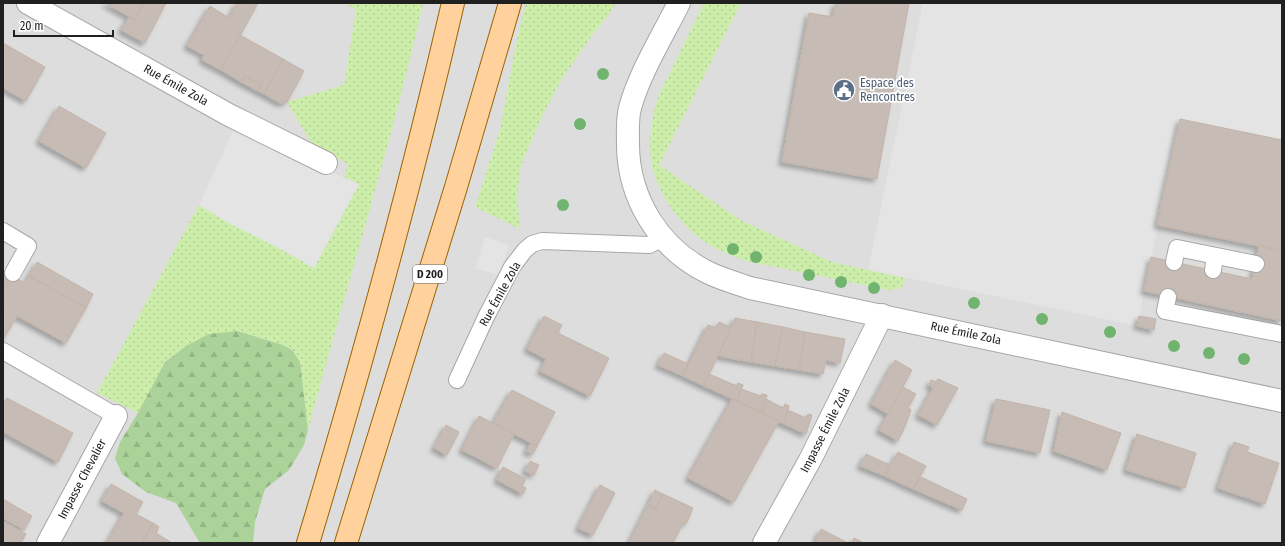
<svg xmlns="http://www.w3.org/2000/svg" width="1285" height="546" font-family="'Fira Sans Condensed',sans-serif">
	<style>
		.residential { fill: #dedddd }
		.grass { fill: url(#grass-dots) }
		.forest { fill: url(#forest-firs) }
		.parking { fill: #e4e4e4 }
		.building { fill: #c6bcb5; stroke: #c3b3a7; filter: url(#shadow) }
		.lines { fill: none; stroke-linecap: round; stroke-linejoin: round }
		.service-casing { stroke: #a7a7a7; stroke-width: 18 }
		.minor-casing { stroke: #a7a7a7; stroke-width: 24 }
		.primary-casing { stroke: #9c6400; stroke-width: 24 }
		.service { stroke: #fff; stroke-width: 16 }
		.minor { stroke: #fff; stroke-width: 22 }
		.primary { stroke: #ffd29d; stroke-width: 22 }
		.tree { fill: #70b46f }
		.labels { text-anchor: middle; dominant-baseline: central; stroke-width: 3.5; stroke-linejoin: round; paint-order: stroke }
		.shield { fill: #fff; stroke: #636363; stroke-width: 1 }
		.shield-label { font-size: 11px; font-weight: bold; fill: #202020 }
		.service-label { font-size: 12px; fill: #4e5e75; stroke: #fff; text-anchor: start }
		.street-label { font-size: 12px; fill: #202020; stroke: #fff }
	</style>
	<defs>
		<pattern id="grass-dots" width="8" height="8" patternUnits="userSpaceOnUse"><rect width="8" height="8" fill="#cdedaa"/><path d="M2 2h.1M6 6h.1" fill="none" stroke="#b0cb92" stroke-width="1.8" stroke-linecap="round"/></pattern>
		<pattern id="forest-firs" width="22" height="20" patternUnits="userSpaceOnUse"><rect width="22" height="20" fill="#abd299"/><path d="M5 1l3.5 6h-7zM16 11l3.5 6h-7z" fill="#93b484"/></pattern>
		<filter id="shadow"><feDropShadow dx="-3.5" dy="3.5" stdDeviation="2" flood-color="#0004"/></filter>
	</defs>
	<rect width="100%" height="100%" fill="#f1ede6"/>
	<rect class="residential" x="3" y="3" width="1279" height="540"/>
	<g class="grass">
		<path d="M345,3h78c-32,144 -77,284 -115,427l-8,-68 -8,-12 -9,-5 -46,-14 -51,15 -21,16 -27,51 -41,-20 102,-188c37,22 77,41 115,63l45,-84 -15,-7 4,-13 -36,-20 -25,-42 57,-17 12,-75z"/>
		<polygon points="526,3 616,3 607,17 593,34 563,77 542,116 521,165 517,195 520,229 475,207 500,130 515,49"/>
		<path d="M704,3h37l-82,162 83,56 90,41 73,16 -1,7 -6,4 -10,1 -142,-29c-12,-5 -25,-9 -36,-16 -29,-17 -54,-52 -59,-86 -2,-15 0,-33 3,-48 4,-17 13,-32 21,-48 9,-20 19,-40 29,-60z"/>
	</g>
	<polygon class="forest" points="237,331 283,345 292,350 300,362 308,430 304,445 289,470 265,489 255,522 253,543 200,543 176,503 146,492 122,474 115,458 120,442 138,413 165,362 186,346 209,334"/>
	<g class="parking">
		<polygon points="923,3 1282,3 1282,140 1180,119 1137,326 952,287 868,270"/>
		<polygon points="233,131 359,184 314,268 283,250 232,225 199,205"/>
		<polygon points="485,237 509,245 499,275 475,268"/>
	</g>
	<g class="building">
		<polygon points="105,3 144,3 135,20"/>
		<polygon points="144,3 166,3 145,43 121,30 129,17 135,20"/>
		<polygon points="237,3 258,3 221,70 202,60 204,55 187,46 210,6 229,18"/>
		<polygon points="836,3 909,3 877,179 782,162 809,13 833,17"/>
		<polygon points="240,35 283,59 264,94 258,91 261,85 245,76 241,82 221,70"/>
		<polygon points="3,43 45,67 26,101 3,88"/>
		<polygon points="283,59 304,71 287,102 280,103 264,94"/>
		<polygon points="245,76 261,85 258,91 241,82"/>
		<polygon points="59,106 106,133 86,168 39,141"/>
		<polygon points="1180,119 1282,140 1282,251 1157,225"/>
		<polygon points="1259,246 1282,251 1282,321 1144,291 1151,257 1252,279"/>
		<polygon points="37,262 93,294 86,308 29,276"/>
		<polygon points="4,271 25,283 29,276 86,308 66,343 17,316 3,340"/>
		<polygon points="544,316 562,325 558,333 609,358 590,396 540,371 546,359 527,349"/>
		<polygon points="1139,316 1156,319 1154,330 1137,326"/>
		<polygon points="735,318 757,322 751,362 718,356"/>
		<polygon points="719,322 731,327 704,386 683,376 708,325 716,328"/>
		<polygon points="757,322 783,327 775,366 751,362"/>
		<polygon points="783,327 805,332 799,370 775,366"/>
		<polygon points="805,332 845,339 840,363 826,360 823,374 799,370"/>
		<polygon points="664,353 688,364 683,376 658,365"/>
		<polygon points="895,360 912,370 888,414 871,404"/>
		<polygon points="709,374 737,386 738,383 743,385 737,401 704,386"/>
		<polygon points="938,379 958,388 937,425 918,415 933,388 929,385 931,380 936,382"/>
		<polygon points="903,387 916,394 908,408 911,410 906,424 898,441 879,430"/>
		<polygon points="741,389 761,396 762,394 767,395 762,413 737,401"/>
		<polygon points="512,390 555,412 537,446 493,423"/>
		<polygon points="7,398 73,433 58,462 3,432 3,405"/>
		<polygon points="732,399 779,421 734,502 688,478"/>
		<polygon points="766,399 783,408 785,404 789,406 784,424 762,413"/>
		<polygon points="996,399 1050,410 1040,453 986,441"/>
		<polygon points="788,410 806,418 808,414 812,415 806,434 784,424"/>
		<polygon points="1062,412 1121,433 1107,470 1054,451"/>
		<polygon points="479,416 514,434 497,468 462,450"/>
		<polygon points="446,425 459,432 447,455 434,448"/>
		<polygon points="1137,434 1196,453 1185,488 1126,470"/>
		<polygon points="1234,442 1249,447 1247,452 1279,463 1265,504 1218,488"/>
		<polygon points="531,443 537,446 533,454 526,451"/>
		<polygon points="898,452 926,466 913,489 885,476"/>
		<polygon points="866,454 890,465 885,476 860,466"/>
		<polygon points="530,461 539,465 534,475 525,471"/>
		<polygon points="503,467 526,479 522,486 526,488 523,494 497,480"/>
		<polygon points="921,477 967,499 962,510 913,489"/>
		<polygon points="111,484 143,502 136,514 153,523 142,543 107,543 124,513 102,501"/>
		<polygon points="600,485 615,493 593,535 578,528"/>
		<polygon points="655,490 663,494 656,509 648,505"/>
		<polygon points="663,494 693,508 686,524 683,523 673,543 629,543 648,505 656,509"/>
		<polygon points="3,499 32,516 24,530 3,518"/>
		<polygon points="3,521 26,534 21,543 3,542"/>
		<polygon points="153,523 159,527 156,533 172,543 142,543"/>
		<polygon points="821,529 848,543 815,543"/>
		<polygon points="854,538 864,543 852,543"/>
	</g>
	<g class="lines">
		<g class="service-casing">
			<g id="service">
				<polyline points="3,231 28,246 13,273"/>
				<polyline points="1174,262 1177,248 1256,264"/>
				<polyline points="1213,270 1215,256"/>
				<polyline points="1168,297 1165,311 1282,334"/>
				<polyline points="3,351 116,416"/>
				<polyline points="457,380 486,317 512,267 525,250 532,244 542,241 649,245 663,238"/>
			</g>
		</g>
		<g class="minor-casing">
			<g id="minor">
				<polyline points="28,3 229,115 326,163"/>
				<path d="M679,3c-16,32 -40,71 -49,105 -3,11 -2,25 -2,36 0,54 31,104 79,128 14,7 29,11 43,16l532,113"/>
				<polyline points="48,543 116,416"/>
				<polyline points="764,543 810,460 882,315"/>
			</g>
		</g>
		<g class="primary-casing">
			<g id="primary">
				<path d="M308,543c54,-179 103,-358 145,-540"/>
				<polyline points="346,543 456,187 510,3"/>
			</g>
		</g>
		<use href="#service" class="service"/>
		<use href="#minor" class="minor"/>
		<use href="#primary" class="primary"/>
	</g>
	<g class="tree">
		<circle cx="603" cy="74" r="6"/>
		<circle cx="580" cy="124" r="6"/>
		<circle cx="563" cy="205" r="6"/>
		<circle cx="733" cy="249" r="6"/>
		<circle cx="756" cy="257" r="6"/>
		<circle cx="809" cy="275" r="6"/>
		<circle cx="841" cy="282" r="6"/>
		<circle cx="874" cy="288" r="6"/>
		<circle cx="974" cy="303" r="6"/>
		<circle cx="1042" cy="319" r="6"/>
		<circle cx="1110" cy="332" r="6"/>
		<circle cx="1174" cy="346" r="6"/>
		<circle cx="1209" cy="353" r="6"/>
		<circle cx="1244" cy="359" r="6"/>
	</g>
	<defs>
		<g id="civic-disc" transform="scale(1.15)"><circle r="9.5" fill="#5c6f8a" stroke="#fff"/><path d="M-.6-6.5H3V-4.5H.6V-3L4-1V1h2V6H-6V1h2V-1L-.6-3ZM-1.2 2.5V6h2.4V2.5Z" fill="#fff"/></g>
	</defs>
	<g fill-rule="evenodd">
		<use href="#civic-disc" x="844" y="90"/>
	</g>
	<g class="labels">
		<rect class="shield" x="413" y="265" width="34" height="18" rx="3"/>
		<g class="shield-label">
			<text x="430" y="274">D 200</text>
		</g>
		<g class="service-label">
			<text x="860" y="83">Espace des<tspan x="860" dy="14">Rencontres</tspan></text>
		</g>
		<g class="street-label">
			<text transform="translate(176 85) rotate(29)">Rue Émile Zola</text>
			<text transform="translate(500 294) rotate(-61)">Rue Émile Zola</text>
			<text transform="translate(966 333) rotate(12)">Rue Émile Zola</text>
			<text transform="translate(825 430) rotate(-63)">Impasse Émile Zola</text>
			<text transform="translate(82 479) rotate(-62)">Impasse Chevalier</text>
		</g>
	</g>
	<rect width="1285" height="546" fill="none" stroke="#202020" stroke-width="8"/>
	<path d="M14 30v6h99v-6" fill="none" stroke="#202020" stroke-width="2"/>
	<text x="20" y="30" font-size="12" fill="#202020" stroke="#ffffff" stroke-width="3" paint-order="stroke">20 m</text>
</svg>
